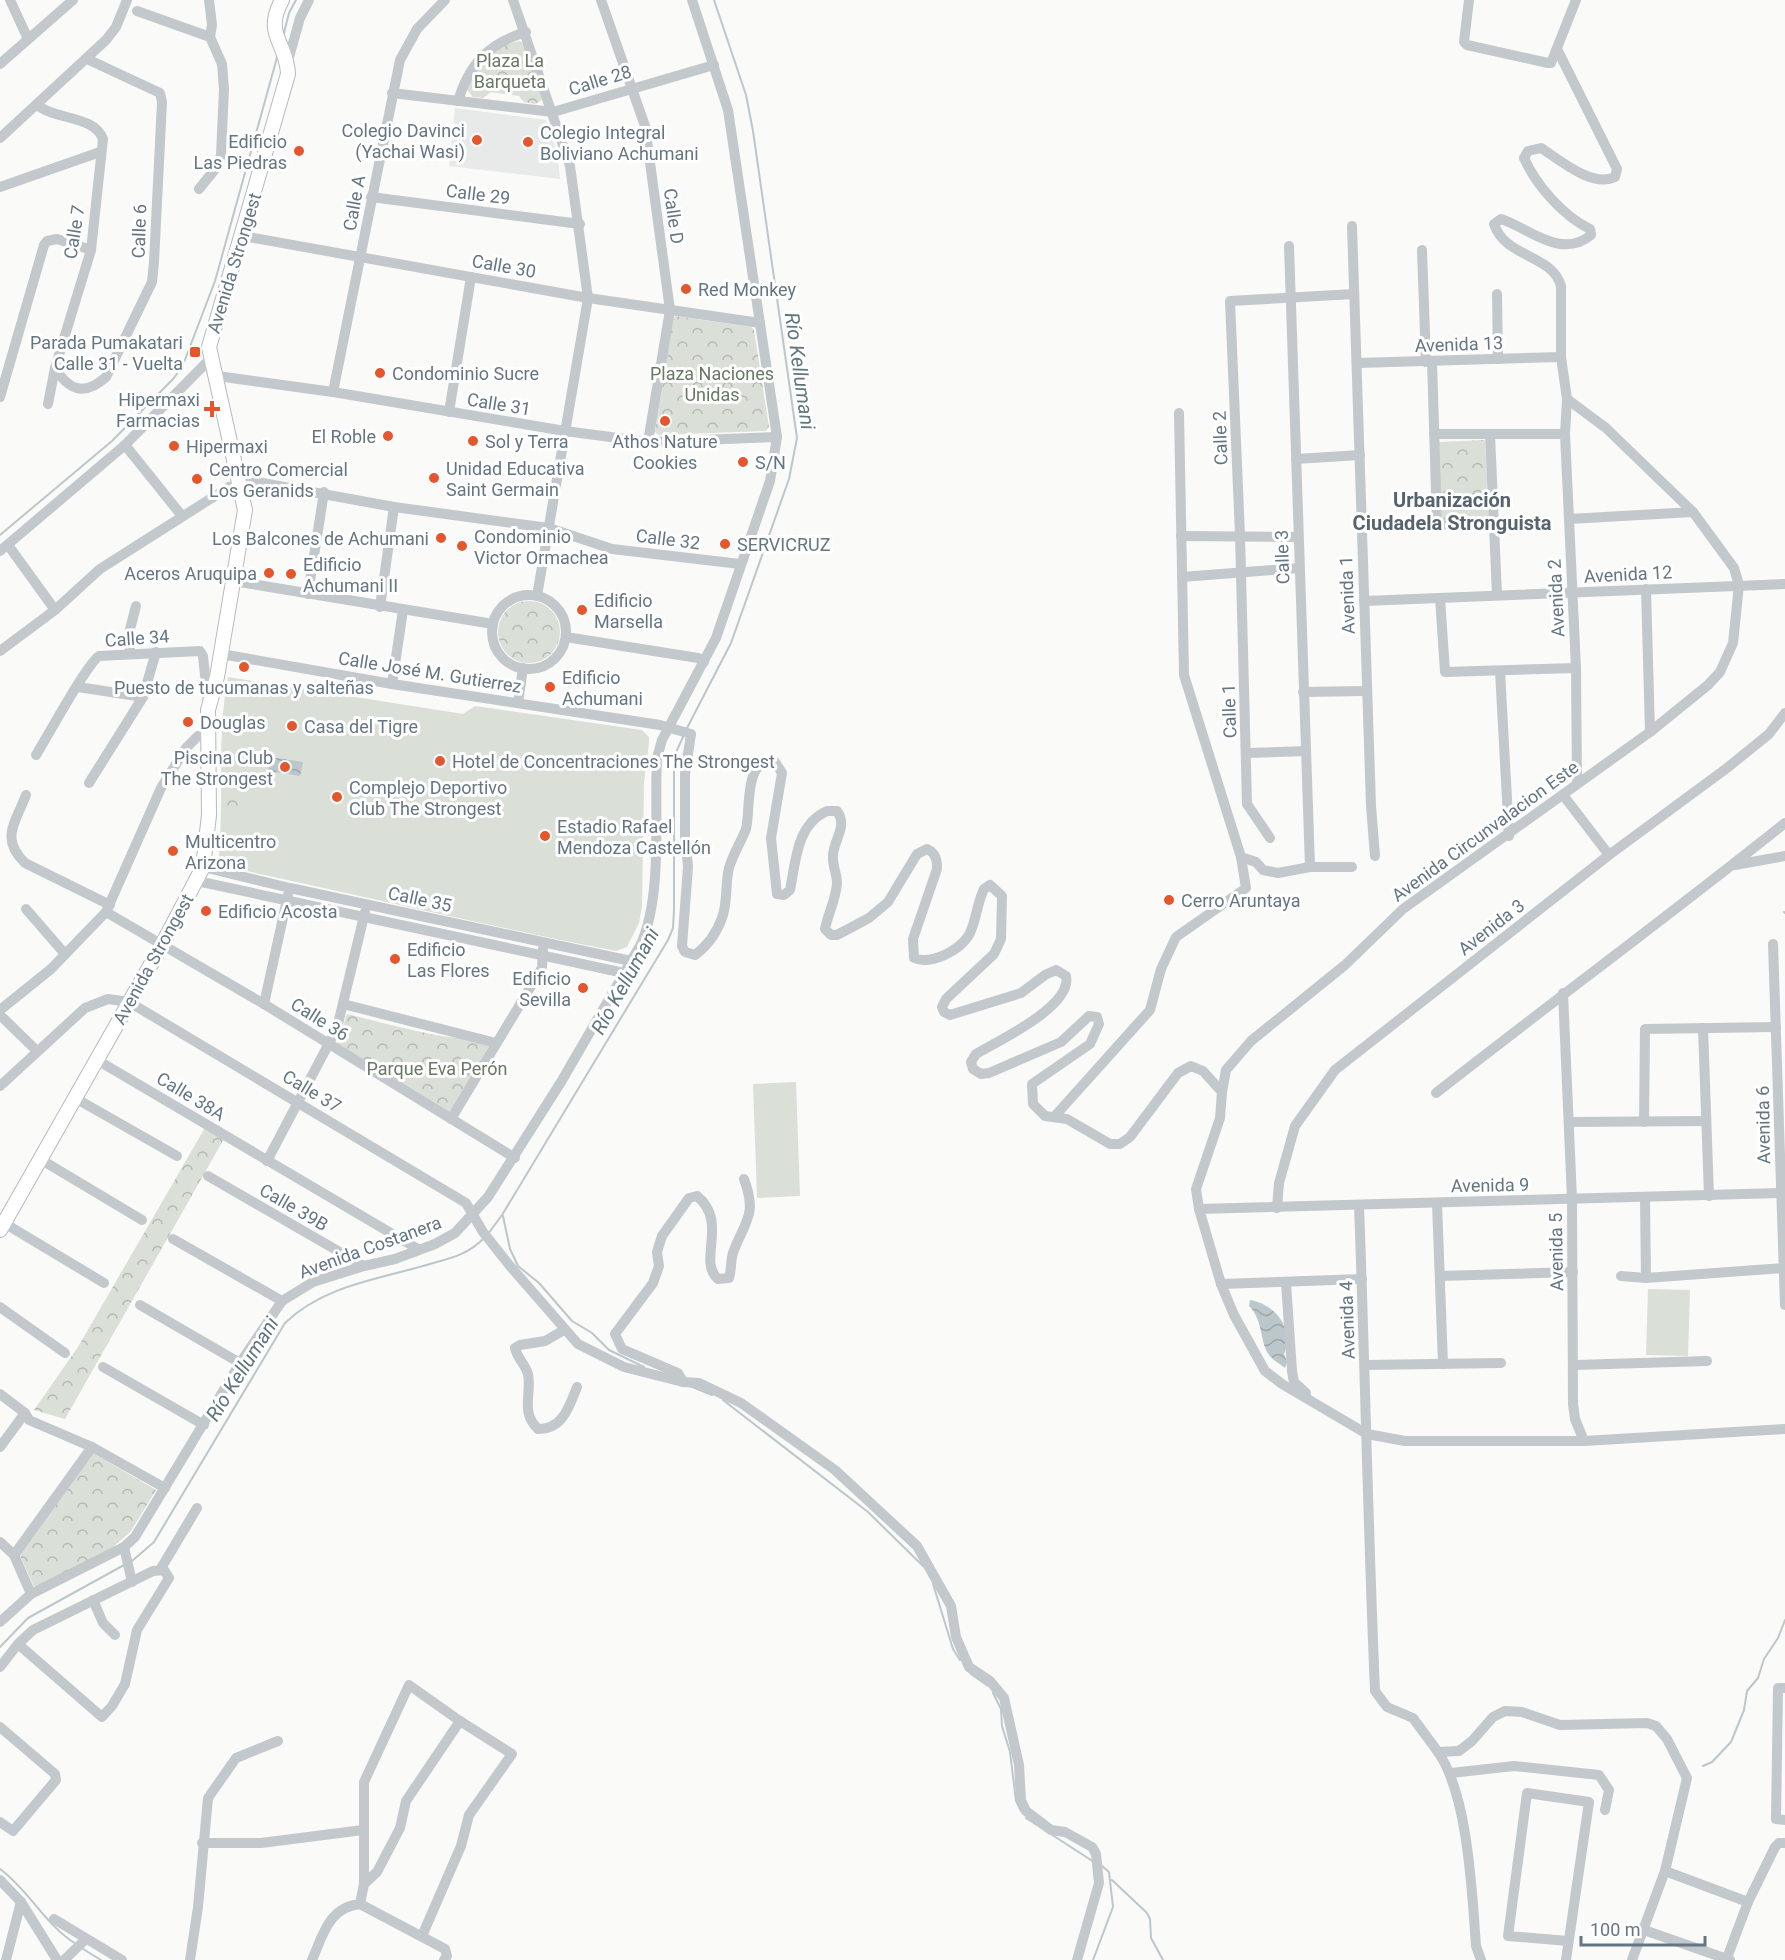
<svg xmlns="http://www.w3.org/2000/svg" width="1785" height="1960" font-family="Roboto,sans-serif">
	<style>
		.built { fill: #e8e9e9 }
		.grass { fill: #dadfd7 }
		.park { fill: url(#park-crowns) }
		.water { fill: url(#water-waves) }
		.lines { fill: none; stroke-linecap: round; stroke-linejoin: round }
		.stream { stroke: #bbc7cb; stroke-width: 2 }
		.major-casing { stroke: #b5babe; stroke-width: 16 }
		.minor { stroke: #c3c8cc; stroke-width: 10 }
		.major { stroke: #fff; stroke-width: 14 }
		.poi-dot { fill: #e4572e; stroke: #fff; stroke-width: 2 }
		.labels { text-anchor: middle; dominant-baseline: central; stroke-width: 6; stroke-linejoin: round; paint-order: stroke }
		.park-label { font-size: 18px; fill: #687a64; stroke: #fff }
		.street-label { font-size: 18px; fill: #657683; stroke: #fff }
		.poi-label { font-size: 18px; fill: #657683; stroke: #fff; text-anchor: start }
		.water-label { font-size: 20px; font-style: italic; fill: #60757c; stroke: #fff }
		.neighbourhood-label { font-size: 20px; font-weight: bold; fill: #57646e; stroke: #fff }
	</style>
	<defs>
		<pattern id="park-crowns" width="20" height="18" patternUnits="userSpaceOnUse" patternTransform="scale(1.5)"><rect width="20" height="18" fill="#dadfd7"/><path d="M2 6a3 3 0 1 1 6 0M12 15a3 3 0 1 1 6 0" fill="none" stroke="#b4b9b4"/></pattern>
		<pattern id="water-waves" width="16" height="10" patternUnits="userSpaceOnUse" patternTransform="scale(1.5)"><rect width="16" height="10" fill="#bbc7cb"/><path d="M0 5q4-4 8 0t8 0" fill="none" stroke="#9ca6aa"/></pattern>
	</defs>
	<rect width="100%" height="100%" fill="#fafaf8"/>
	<polygon class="built" points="455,108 546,120 557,151 560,179 449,166"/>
	<g class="grass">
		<path d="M228,677l235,37 12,-8 167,24 7,7v6l-5,40 -2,123 -3,17 -12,24 -11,4c-133,-26 -265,-58 -398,-86 7,-63 -2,-126 10,-188z"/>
		<polygon points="796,1082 800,1196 757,1198 753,1084"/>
		<polygon points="1648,1289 1690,1290 1688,1356 1646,1355"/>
	</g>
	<g class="park">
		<path d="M519,41l5,2 18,57 -7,4 -11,-2 -5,-6 -28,-4 -8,6 -10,-1 -6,-7c9,-23 27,-44 52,-49z"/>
		<polygon points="676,316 751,327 754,330 769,427 766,431 659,435 655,432 673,318"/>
		<polygon points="1485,440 1489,519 1442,522 1438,442"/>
		<circle cx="529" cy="632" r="31"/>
		<polygon points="226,768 246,770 242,808 223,806"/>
		<path d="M347,1014c17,4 102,27 112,23l30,9 -38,66 -3,1 -112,-65z"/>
		<polygon points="206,1126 225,1137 65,1419 34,1410 78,1347"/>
		<polygon points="93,1453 156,1490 131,1531 110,1550 34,1587 18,1551"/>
	</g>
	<g class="water">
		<polygon points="270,757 303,762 300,776 268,771"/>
		<path d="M1250,1300c25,4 45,29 34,54l3,8 -2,6c-5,-4 -12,-8 -16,-13 -10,-14 -5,-34 -20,-49z"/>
	</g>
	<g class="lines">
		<g class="stream">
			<polyline points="283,37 289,13 296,0"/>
			<polyline points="0,535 112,441 174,378 183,365 215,281 278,54"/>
			<polyline points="686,730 731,643 789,479 797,438 753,131 746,95 714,0"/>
			<polyline points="1784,912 1785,913"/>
			<polyline points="503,1216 510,1249 518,1266 539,1283 572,1321 592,1333 609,1350 644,1367"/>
			<polyline points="488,1234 502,1215 668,940 673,928 674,909 674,767 677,750 684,735"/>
			<polyline points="690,1386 712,1395"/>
			<polyline points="723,1400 868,1512 923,1566"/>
			<path d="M132,1561l22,-19 131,-219c39,-38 95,-44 145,-59 21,-6 39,-10 54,-26"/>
			<polyline points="933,1584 953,1649 960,1660"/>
			<polyline points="0,1647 28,1618 124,1565"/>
			<polyline points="971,1674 988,1686"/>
			<polyline points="993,1693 1001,1709 1002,1726 1010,1752 1016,1801 1021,1811"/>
			<polyline points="1703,1766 1712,1762 1731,1742 1744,1710 1747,1691 1758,1678 1764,1659 1778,1638 1785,1620"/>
			<polyline points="1026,1818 1094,1862"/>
			<path d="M0,1869c29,21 45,56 76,75"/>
			<polyline points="1112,1880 1147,1913 1150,1919 1151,1938 1163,1960"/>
			<polyline points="83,1949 101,1960"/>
			<polyline points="1093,1960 1113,1907 1109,1872 1102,1866"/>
		</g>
		<g class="major-casing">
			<path id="major" d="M0,1230l162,-285 41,-78 6,-52 -1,-105 9,-33 28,-167 -36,-163 79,-273c-1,-32 -25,-39 -6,-74"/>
		</g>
		<g class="minor">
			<polyline points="10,0 28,39"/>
			<polyline points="513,0 570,166 588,298 537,596"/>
			<polyline points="601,0 645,126 670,310 648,442"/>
			<polyline points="1469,0 1464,42 1467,45 1548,63 1551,63 1576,0"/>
			<polyline points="137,11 210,37"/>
			<path d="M1557,49l60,120 -2,8c-23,11 -55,-17 -74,-29l-13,3 -4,7c12,27 39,58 66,71l1,6c-30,25 -62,-7 -90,-16l-7,5c11,34 58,30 67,62v71l6,42 -2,35 11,234 1,115"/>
			<polyline points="288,61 300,18 309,0"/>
			<polyline points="0,64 73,0"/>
			<polyline points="392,93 553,112 714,65"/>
			<path d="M458,101c11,-37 31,-58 68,-69"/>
			<path d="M37,105c18,15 57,10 66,34l-12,111 -36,118 -7,36"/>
			<polyline points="0,138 106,40 116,27 127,0"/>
			<polyline points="0,187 100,152"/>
			<polyline points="199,189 216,168 221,155 224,89 222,64 210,37 212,25 209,0"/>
			<polyline points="371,197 580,224"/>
			<polyline points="1352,226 1371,806 1375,856"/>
			<polyline points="243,236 588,298 760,323"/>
			<polyline points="1289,246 1310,867"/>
			<polyline points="1422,250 1426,362"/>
			<polyline points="1497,294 1498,359"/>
			<polyline points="1432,361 1437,524"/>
			<polyline points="1358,363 1561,357"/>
			<path d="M55,368c14,23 30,28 51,9l46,-95 2,-20 8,-160 -2,-9 -73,-34"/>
			<polyline points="217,376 333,392 565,431 648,442 777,437"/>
			<polyline points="333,392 400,60 417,29 445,0"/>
			<polyline points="0,397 44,245 47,241 57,239 91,250"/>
			<polyline points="449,412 471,277"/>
			<polyline points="1434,434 1565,434"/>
			<polyline points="1490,434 1497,595"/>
			<polyline points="125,445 182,516"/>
			<polyline points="1296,459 1360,455"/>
			<polyline points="1569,519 1693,512"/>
			<polyline points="1362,527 1494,523"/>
			<polyline points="1181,536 1298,537"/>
			<polyline points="8,545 55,610"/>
			<polyline points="0,551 125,445 211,358"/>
			<polyline points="1182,577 1299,568"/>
			<polyline points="234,581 493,624"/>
			<polyline points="1646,589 1650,732"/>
			<polyline points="308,594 324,492"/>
			<circle cx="529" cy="632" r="37"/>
			<polyline points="1440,598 1445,672 1576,668"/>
			<polyline points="1364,601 1785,584"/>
			<polyline points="380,607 394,507"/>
			<polyline points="566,637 698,658 704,662"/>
			<polyline points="0,651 55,610 100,569 229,487 257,482 394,507 549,528 612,549 740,564"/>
			<polyline points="130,653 129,633 136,606"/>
			<path d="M221,654l171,30 268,41 31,9 -6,40v63l3,30 -6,79 3,6 10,3c12,-9 22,-23 27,-37 6,-16 3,-34 7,-50 4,-14 12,-26 17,-39 5,-18 -3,-73 29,-67l7,11 -11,65 6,56 7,1 6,-5c6,-29 6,-65 37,-79h10c11,15 -3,28 -4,44 -1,10 4,19 4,28 -1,16 -9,31 -12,46l6,6h6l32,-17 19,-16 29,-48 10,-5c9,4 10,11 10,20l-24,70 1,19c17,7 45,-7 55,-23 7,-13 8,-32 15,-46l6,-4 12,11 -1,43 -7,15 -48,45 -4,8 2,5 6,3 71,-22 24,-18 11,-5 10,6c7,30 -68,65 -90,78l-5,8 2,7 8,5 8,-1 72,-31 28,-26 8,1 2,7 -9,20 -58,40 1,20 12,12 22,3 43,25h10l10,-7 48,-64 13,-7 12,5 19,21 -2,26 -24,71 3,20 22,75 13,31 31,56 17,13 85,50 38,7h179l201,-12"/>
			<polyline points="1500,671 1509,836"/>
			<polyline points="392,684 403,610"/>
			<polyline points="78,687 143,697"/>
			<polyline points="1303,692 1367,691"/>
			<polyline points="518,703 523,668"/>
			<polyline points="1247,753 1306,751"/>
			<path d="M36,755c12,-19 50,-90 63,-99l101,-5 3,5 5,47"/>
			<polyline points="89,783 143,697 156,652"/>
			<path d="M26,795c-11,29 -26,43 -1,68l85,42"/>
			<polyline points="1563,795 1609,855"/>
			<polyline points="1270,838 1247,804 1240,535 1230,301 1354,294"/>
			<polyline points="1241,857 1256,862 1263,870 1278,873 1310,867 1352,867"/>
			<polyline points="1735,865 1785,856"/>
			<polyline points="203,867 290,888 631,961"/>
			<polyline points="197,881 624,973"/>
			<polyline points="26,909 65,954"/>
			<polyline points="106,912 264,1004 515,1158"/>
			<polyline points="1773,944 1785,1305"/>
			<polyline points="1563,993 1572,1199 1573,1404 1575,1419 1584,1441"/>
			<polyline points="264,1004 288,895"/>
			<polyline points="343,1004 496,1043"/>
			<polyline points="0,1010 51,969 106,912 161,788 186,748 198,736 208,736"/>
			<polyline points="0,1015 37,1051"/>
			<polyline points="1703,1028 1709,1196"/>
			<polyline points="97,1060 418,1249"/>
			<polyline points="0,1086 85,1008 108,999 129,1002 466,1203 483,1232 510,1266 578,1344 624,1367 683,1382 699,1383 741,1403 835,1470 917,1546 951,1606 956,1637 969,1667 990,1681 1004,1698 1019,1765 1021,1800 1026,1811 1051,1830 1065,1832 1092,1847 1096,1854 1099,1883 1077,1960"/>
			<polyline points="1222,1092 1226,1070 1251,1041 1345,965 1403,909 1650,732 1708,685 1720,672 1733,643 1739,585 1734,568 1693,512 1606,428 1567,399"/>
			<path d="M1436,1093c116,-91 234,-178 349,-270"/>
			<polyline points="75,1098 177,1156"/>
			<polyline points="1054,1117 1150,1010 1161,969 1176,937 1246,888 1241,857 1184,675 1179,413"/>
			<polyline points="451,1119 542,968 543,949"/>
			<polyline points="1569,1122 1706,1121"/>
			<polyline points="1644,1122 1645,1029 1776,1027"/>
			<polyline points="40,1159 142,1220"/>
			<polyline points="267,1161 337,1028 365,912"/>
			<polyline points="208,1176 364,1266"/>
			<polyline points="1645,1198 1646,1278"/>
			<polyline points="1437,1203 1443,1364"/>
			<path d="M1359,1205c6,162 9,324 16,486l12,16 26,11 25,34 21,-1 13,-10 21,-24 12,-6 17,1 38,13 87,-2 9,3 11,13 20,39 -22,93 -33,89"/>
			<polyline points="1277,1208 1279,1183 1295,1126 1335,1070 1609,855 1727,768 1769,734 1785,713"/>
			<polyline points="1199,1209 1781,1193"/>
			<polyline points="4,1223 104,1283"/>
			<polyline points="173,1239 282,1301"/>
			<polyline points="1440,1276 1573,1272"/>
			<polyline points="1621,1276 1646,1278 1784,1268"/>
			<polyline points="1286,1283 1292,1371 1294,1382 1306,1393"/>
			<polyline points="1221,1284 1362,1279"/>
			<polyline points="140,1305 240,1363"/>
			<polyline points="0,1307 65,1353"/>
			<path d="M564,1330l-19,11 -25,4 -5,3c2,10 10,16 13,26 4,20 -8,38 10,55 25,0 31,-22 39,-42"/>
			<polyline points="1365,1365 1501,1363"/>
			<polyline points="1575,1365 1707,1361"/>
			<polyline points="103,1367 204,1425"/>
			<path d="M683,1382l-5,-9 -56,-24 -7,-15 38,-51 6,-17 -2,-14 5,-16 27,-38 8,-2c32,26 0,65 21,83l11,-1c3,-9 1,-19 5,-28 12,-30 23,-36 10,-71"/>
			<polyline points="0,1394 25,1413 29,1420 92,1447 165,1488"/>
			<polyline points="0,1447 25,1413"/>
			<polyline points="0,1542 14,1555 31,1594"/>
			<polyline points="124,1547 132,1582"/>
			<polyline points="14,1555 92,1447"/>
			<polyline points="160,1570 197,1508"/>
			<polyline points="93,1600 103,1623 115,1635"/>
			<path d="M0,1622l31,-28 93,-47 11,-10 105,-174 42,-62 31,-19 51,-16 31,-7 40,-15 20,-11 33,-36 73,-115 80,-138c22,-50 13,-130 16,-186l5,-18 54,-102 54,-157 7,-44 -49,-327 -36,-110"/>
			<polyline points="0,1667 18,1644 33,1630 153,1571 164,1570 169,1578 137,1630 125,1684 112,1706 102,1717 18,1644"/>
			<polyline points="1785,1688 1778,1688 1776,1819 1785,1820"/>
			<polyline points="0,1727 55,1774 56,1780 13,1831 0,1822"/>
			<path d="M1438,1752c30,43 34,140 38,194l5,14"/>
			<polyline points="1451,1773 1514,1766 1599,1775 1609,1790 1605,1810"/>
			<polyline points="202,1843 261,1843 363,1830"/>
			<polyline points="1665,1871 1748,1902"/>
			<polyline points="0,1880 21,1902 57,1960"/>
			<polyline points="360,1904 445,1949 447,1956 444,1960"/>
			<polyline points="54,1919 122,1960"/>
			<polyline points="1641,1929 1730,1960"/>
			<polyline points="422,1936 461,1846 469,1815 512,1754 460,1721"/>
			<polyline points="1727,1958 1748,1902 1775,1847 1779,1843 1785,1843"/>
			<polyline points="6,1960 21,1902"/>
			<polyline points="64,1960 86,1939"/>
			<polyline points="190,1960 198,1907 208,1798 236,1758 278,1741"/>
			<path d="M312,1960c11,-25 17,-53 48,-56l4,-20v-102l45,-97 51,36 -54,80 -6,27 -23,44 -13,12"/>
			<polyline points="1566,1960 1589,1802 1527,1793 1508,1936 1568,1941"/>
		</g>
		<use href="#major" class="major"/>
	</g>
	<g class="poi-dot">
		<circle cx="477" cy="140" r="6"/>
		<circle cx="528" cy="142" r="6"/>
		<circle cx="299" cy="151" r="6"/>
		<circle cx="686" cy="289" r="6"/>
		<rect x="189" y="346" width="12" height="12" rx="3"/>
		<circle cx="380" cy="373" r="6"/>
		<path d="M209 400h6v6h6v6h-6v6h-6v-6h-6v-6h6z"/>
		<circle cx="665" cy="421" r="6"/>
		<circle cx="388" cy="436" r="6"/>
		<circle cx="473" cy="441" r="6"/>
		<circle cx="174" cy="446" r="6"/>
		<circle cx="743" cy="462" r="6"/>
		<circle cx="434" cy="478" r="6"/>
		<circle cx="197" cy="479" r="6"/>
		<circle cx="441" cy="538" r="6"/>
		<circle cx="725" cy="544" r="6"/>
		<circle cx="462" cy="546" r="6"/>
		<circle cx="269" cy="573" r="6"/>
		<circle cx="291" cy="574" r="6"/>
		<circle cx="582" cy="610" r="6"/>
		<circle cx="244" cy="667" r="6"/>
		<circle cx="550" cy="687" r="6"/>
		<circle cx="188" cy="722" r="6"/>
		<circle cx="292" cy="726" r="6"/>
		<circle cx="440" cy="761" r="6"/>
		<circle cx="285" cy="767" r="6"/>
		<circle cx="337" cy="797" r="6"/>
		<circle cx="545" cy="836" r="6"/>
		<circle cx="173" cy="851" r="6"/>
		<circle cx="1169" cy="900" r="6"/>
		<circle cx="206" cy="911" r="6"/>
		<circle cx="395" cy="959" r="6"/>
		<circle cx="583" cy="988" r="6"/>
	</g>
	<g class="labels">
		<g class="park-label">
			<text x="510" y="60">Plaza La<tspan x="510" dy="21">Barqueta</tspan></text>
			<text x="712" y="373">Plaza Naciones<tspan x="712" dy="21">Unidas</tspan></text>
			<text x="437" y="1068">Parque Eva Perón</text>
		</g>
		<g class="street-label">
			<text transform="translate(600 80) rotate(-17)">Calle 28</text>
			<text transform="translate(478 194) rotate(7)">Calle 29</text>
			<text transform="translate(354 203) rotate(-80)">Calle A</text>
			<text transform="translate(674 216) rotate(82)">Calle D</text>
			<text transform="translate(139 231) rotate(-88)">Calle 6</text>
			<text transform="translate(74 232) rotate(-81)">Calle 7</text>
			<text transform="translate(234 263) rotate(-73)">Avenida Strongest</text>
			<text transform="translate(504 266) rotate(10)">Calle 30</text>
			<text transform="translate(1459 344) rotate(-2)">Avenida 13</text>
			<text transform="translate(499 404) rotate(9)">Calle 31</text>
			<text transform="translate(1220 438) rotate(-92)">Calle 2</text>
			<text transform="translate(668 539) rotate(7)">Calle 32</text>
			<text transform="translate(1282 557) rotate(-92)">Calle 3</text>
			<text transform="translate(1628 574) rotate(-3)">Avenida 12</text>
			<text transform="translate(1347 595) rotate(-92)">Avenida 1</text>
			<text transform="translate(1556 598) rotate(-93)">Avenida 2</text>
			<text transform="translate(137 638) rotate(-4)">Calle 34</text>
			<text transform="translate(430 672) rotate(9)">Calle José M. Gutierrez</text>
			<text transform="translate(1229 711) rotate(-92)">Calle 1</text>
			<text transform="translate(1485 831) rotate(-36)">Avenida Circunvalacion Este</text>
			<text transform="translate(420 899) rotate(12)">Calle 35</text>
			<text transform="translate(1491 927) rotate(-38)">Avenida 3</text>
			<text transform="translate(153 959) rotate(-61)">Avenida Strongest</text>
			<text transform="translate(320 1019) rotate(32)">Calle 36</text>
			<text transform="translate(312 1091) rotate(31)">Calle 37</text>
			<text transform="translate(191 1096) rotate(31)">Calle 38A</text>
			<text transform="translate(1763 1125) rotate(-91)">Avenida 6</text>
			<text transform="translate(1490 1185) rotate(-1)">Avenida 9</text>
			<text transform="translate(294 1207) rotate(30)">Calle 39B</text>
			<text transform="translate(370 1247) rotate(-20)">Avenida Costanera</text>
			<text transform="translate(1556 1252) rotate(-91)">Avenida 5</text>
			<text transform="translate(1347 1320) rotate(-92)">Avenida 4</text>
		</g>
		<g class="poi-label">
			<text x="465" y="130" text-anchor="end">Colegio Davinci<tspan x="465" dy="21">(Yachai Wasi)</tspan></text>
			<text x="540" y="132">Colegio Integral<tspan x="540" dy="21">Boliviano Achumani</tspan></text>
			<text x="287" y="141" text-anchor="end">Edificio<tspan x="287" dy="21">Las Piedras</tspan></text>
			<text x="698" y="289">Red Monkey</text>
			<text x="183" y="342" text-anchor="end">Parada Pumakatari<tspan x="183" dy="21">Calle 31 - Vuelta</tspan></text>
			<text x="392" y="373">Condominio Sucre</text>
			<text x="200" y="399" text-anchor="end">Hipermaxi<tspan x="200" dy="21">Farmacias</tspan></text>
			<text x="376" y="436" text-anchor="end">El Roble</text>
			<text x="485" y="441">Sol y Terra</text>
			<text x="665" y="441" text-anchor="middle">Athos Nature<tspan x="665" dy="21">Cookies</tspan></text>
			<text x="186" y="446">Hipermaxi</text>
			<text x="755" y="462">S/N</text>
			<text x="446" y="468">Unidad Educativa<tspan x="446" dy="21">Saint Germain</tspan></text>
			<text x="209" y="469">Centro Comercial<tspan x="209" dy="21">Los Geranids</tspan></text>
			<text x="474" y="536">Condominio<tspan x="474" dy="21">Victor Ormachea</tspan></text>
			<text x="429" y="538" text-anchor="end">Los Balcones de Achumani</text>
			<text x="737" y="544">SERVICRUZ</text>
			<text x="303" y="564">Edificio<tspan x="303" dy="21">Achumani II</tspan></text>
			<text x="257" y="573" text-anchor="end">Aceros Aruquipa</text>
			<text x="594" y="600">Edificio<tspan x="594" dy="21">Marsella</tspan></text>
			<text x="562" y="677">Edificio<tspan x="562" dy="21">Achumani</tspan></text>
			<text x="244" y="687" text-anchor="middle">Puesto de tucumanas y salteñas</text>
			<text x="200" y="722">Douglas</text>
			<text x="304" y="726">Casa del Tigre</text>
			<text x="273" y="757" text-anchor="end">Piscina Club<tspan x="273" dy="21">The Strongest</tspan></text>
			<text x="452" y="761">Hotel de Concentraciones The Strongest</text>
			<text x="349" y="787">Complejo Deportivo<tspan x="349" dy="21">Club The Strongest</tspan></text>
			<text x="557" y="826">Estadio Rafael<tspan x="557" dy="21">Mendoza Castellón</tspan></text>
			<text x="185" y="841">Multicentro<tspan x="185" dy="21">Arizona</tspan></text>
			<text x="1181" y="900">Cerro Aruntaya</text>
			<text x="218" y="911">Edificio Acosta</text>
			<text x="407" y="949">Edificio<tspan x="407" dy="21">Las Flores</tspan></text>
			<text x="571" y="978" text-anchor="end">Edificio<tspan x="571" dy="21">Sevilla</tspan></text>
		</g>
		<g class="water-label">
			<text transform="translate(800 371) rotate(82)">Río Kellumani</text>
			<text transform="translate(625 981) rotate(-61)">Río Kellumani</text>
			<text transform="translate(242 1369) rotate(-58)">Río Kellumani</text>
		</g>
		<g class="neighbourhood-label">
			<text x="1452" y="500">Urbanización<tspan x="1452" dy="23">Ciudadela Stronguista</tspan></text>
		</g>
	</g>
	<path d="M1581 1936v9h124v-9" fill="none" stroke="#657683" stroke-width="3"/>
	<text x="1590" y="1936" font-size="18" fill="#657683" stroke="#ffffff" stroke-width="4.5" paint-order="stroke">100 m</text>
</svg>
